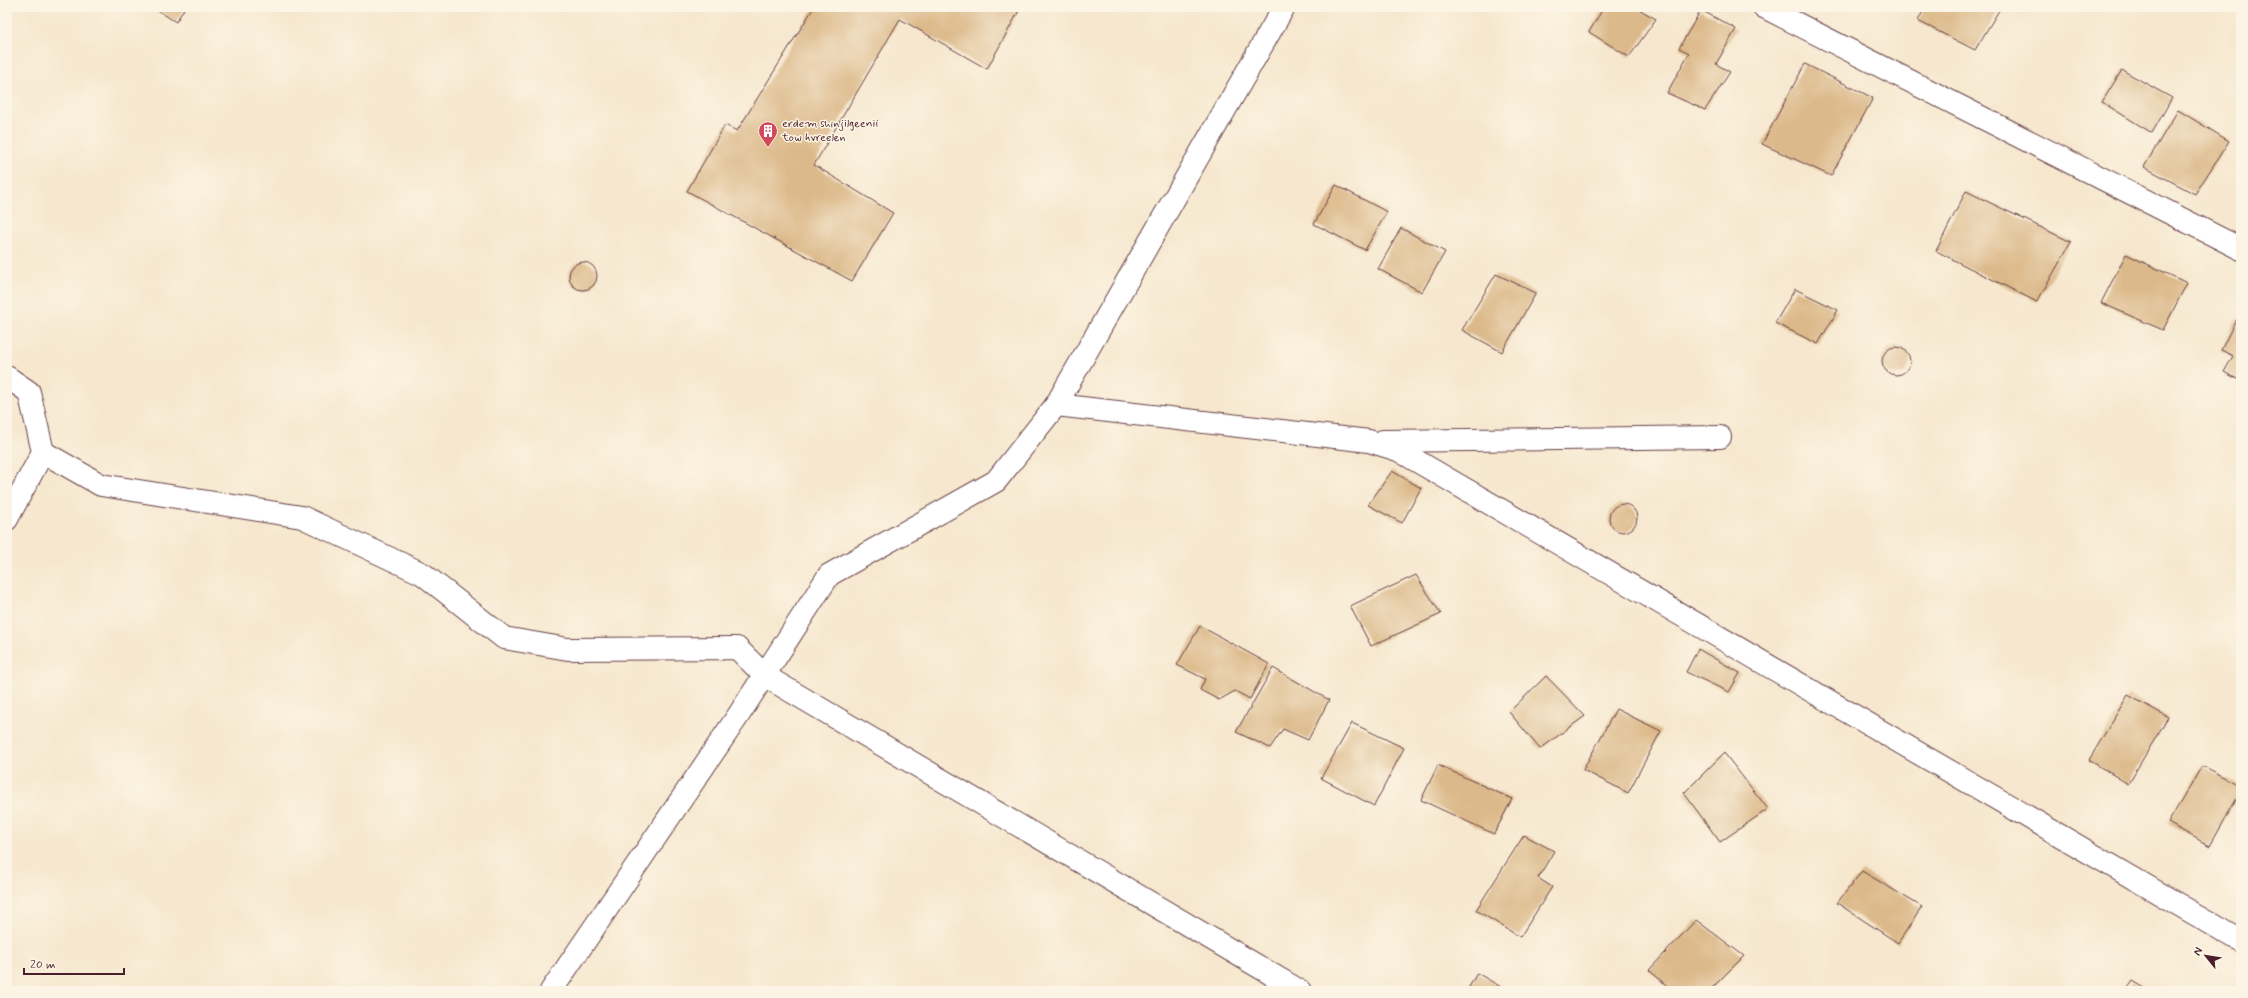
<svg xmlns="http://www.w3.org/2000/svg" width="2248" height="998" font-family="Mynerve,sans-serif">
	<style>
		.building { fill: #dcb98a }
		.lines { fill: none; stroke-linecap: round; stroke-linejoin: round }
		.minor-casing { stroke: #643d43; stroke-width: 24 }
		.minor { stroke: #fff; stroke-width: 22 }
		.labels { text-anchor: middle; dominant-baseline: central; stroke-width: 3; stroke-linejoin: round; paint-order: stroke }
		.poi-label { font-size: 12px; fill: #4a1f2b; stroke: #fcf5e5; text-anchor: start }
	</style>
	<rect width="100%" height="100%" fill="#fcf5e5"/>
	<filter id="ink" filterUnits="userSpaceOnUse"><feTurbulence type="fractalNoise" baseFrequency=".025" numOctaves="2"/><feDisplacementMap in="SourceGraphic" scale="8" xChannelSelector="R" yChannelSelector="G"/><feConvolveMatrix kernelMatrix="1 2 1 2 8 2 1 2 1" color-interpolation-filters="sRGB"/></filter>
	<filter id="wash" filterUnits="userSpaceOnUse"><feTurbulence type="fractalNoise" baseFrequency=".012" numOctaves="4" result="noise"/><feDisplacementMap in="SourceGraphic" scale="16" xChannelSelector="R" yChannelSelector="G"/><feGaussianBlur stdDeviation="0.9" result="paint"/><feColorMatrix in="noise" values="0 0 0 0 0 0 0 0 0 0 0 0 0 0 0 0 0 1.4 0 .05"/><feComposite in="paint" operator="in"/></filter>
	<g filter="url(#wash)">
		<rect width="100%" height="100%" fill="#f6e7ce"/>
		<g id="blocks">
			<g class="building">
				<polygon points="152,7 185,7 176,22"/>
				<polygon points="814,7 1021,7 987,69 900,19 814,165 893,213 852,281 687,191 725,125 737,131"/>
				<polygon points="1604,7 1635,7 1656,19 1629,57 1589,32"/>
				<polygon points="1925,7 2001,7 1975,50 1918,21"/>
				<polygon points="1701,10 1736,29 1716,64 1730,72 1705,110 1667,93 1689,53 1679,48"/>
				<polygon points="1805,64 1873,98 1831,176 1762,144"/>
				<polygon points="2122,70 2172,98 2152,133 2102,102"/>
				<polygon points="2178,110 2229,141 2195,194 2144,167"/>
				<polygon points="1336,185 1387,212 1365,250 1314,224"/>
				<polygon points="1966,191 2071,242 2037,302 1936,251"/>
				<polygon points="1401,228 1445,252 1422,292 1378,269"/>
				<polygon points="2126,254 2187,283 2163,330 2101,303"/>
				<circle cx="583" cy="276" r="14"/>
				<polygon points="1496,274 1536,293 1502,352 1462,330"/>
				<polygon points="1795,289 1838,310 1818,344 1775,323"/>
				<polygon points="2236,320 2241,323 2241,381 2224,372 2233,356 2221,350"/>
				<circle cx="1896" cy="361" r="14"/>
				<polygon points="1392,471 1421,488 1402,523 1368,505"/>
				<circle cx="1623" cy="518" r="14"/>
				<polygon points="1416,575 1441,614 1371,646 1350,606"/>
				<polygon points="1200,626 1269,664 1250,699 1235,691 1219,700 1200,690 1205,679 1177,665"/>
				<polygon points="1698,649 1740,673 1729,692 1686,672"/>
				<polygon points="1273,668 1329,700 1308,740 1283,729 1270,748 1236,732"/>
				<polygon points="1546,676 1585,716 1540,749 1509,712"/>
				<polygon points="2128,695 2168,717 2128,784 2089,760"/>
				<polygon points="1616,709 1661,731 1628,793 1583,770"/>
				<polygon points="1352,723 1404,748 1374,806 1321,778"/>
				<polygon points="1724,753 1768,809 1720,842 1684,793"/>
				<polygon points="1438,765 1512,799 1494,834 1421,800"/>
				<polygon points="2202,766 2241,786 2241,791 2210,846 2168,823"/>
				<polygon points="1524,835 1554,851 1538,878 1552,887 1520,937 1476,910"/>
				<polygon points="1862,871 1922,907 1898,943 1837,903"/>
				<polygon points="1696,920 1744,956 1709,991 1673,991 1649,970"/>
				<polygon points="1477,973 1508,991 1471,991 1468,989"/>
				<polygon points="2133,981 2150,991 2126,991"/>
			</g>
		</g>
	</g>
	<g filter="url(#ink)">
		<use href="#blocks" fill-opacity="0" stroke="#643d43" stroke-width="1"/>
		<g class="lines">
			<g class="minor-casing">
				<g id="minor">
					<polyline points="1764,7 2241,249"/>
					<polyline points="7,377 29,392 43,452 7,519"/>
					<polyline points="1056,405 1369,441 1398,450 2241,941"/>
					<polyline points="1383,441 1720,437"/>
					<polyline points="43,452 101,485 302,517 423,574 504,638 568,649 737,648 765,676 1300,991"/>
					<polyline points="551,991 738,716 829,575 996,481 1056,405 1284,7"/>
				</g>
			</g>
			<use href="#minor" class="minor"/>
		</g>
	</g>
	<defs>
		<g id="building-pin" transform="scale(1)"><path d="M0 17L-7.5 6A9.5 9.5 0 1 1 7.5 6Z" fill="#d1495b" stroke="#fcf5e5"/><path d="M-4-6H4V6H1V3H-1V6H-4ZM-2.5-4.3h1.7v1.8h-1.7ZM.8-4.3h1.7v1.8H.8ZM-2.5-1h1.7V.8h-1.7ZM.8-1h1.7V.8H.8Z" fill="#fff"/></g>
	</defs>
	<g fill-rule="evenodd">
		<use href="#building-pin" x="768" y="131"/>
	</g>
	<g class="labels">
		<g class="poi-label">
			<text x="782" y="124">erdem shinjilgeenii<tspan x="782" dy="14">tow hvreelen</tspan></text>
		</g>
	</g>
	<rect width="2248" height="998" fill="none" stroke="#fcf5e5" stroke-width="24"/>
	<g transform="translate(2206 956) rotate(300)" stroke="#fcf5e5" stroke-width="3" paint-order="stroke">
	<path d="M0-3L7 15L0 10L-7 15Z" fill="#4a1f2b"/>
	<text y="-6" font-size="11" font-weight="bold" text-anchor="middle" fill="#4a1f2b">N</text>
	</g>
	<path d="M24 968v6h100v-6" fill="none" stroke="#4a1f2b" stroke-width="2"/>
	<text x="30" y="968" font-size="12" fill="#4a1f2b" stroke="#fcf5e5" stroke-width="3" paint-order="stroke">20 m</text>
</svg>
